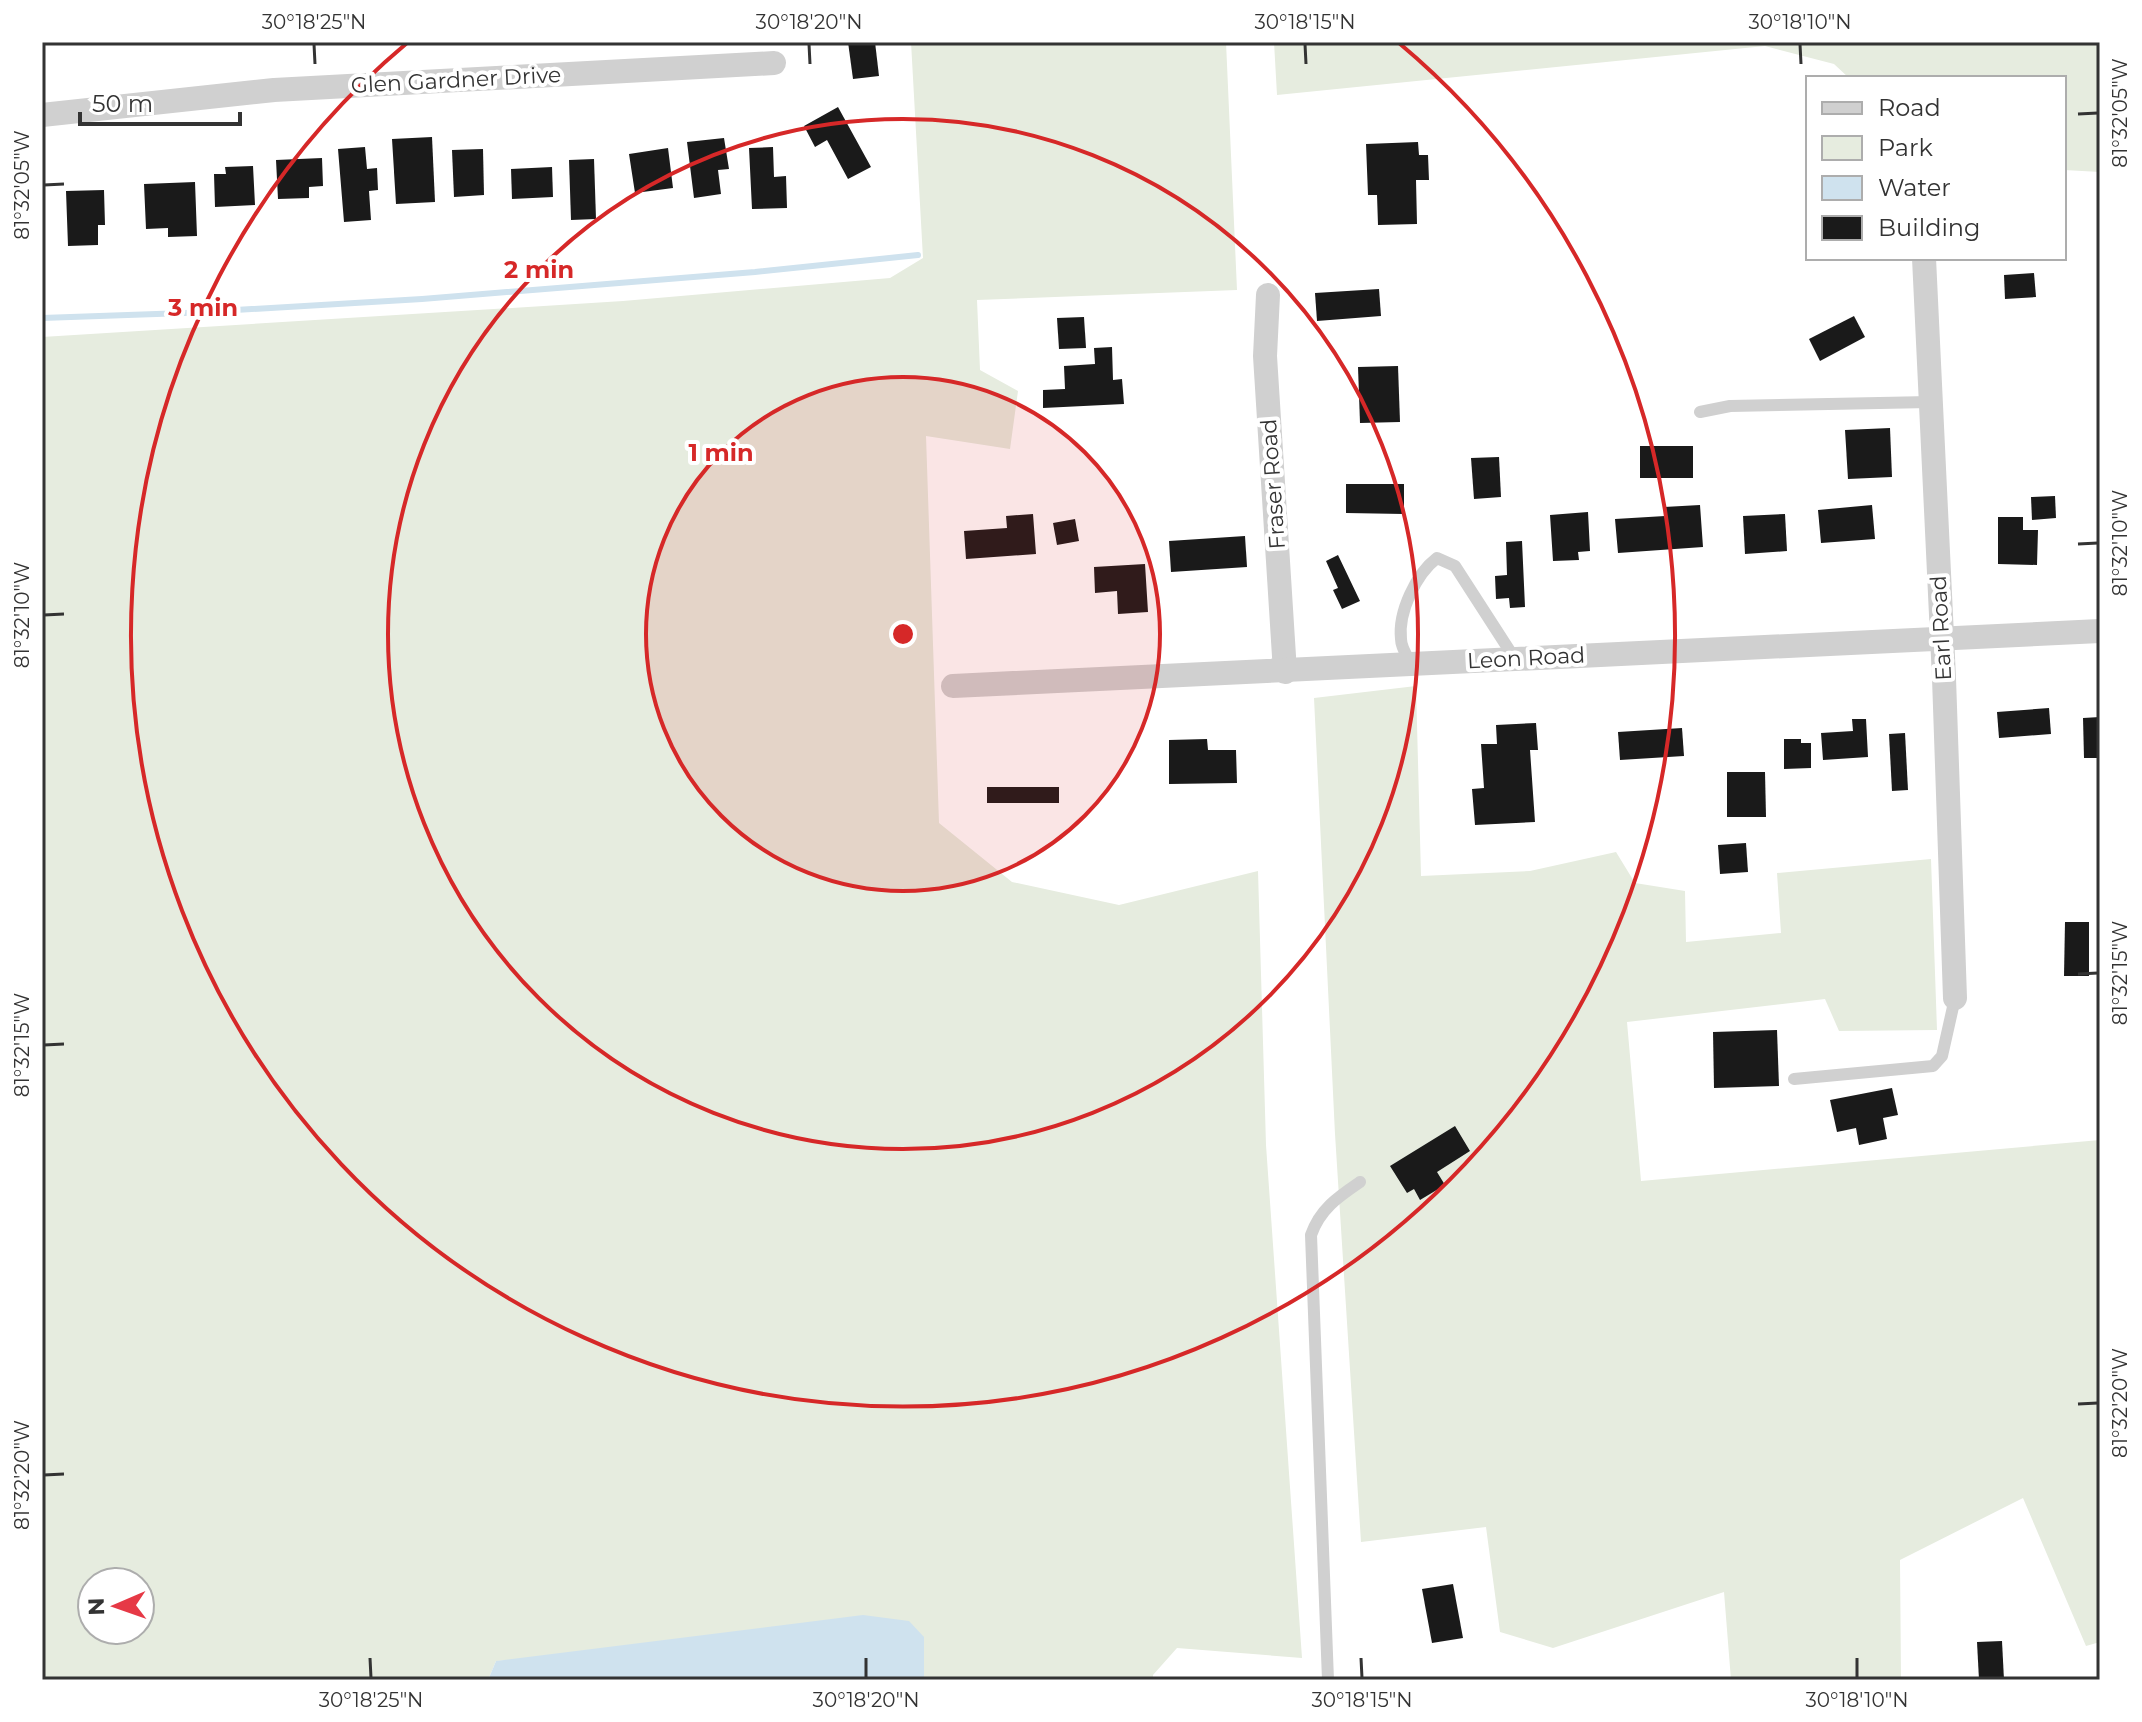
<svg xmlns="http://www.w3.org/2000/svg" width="2142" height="1722" font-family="Montserrat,sans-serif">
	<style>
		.green { fill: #e6ecdf; fill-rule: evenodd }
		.water { fill: #cfe2ee }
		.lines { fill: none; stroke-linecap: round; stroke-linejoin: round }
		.stream { stroke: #cfe2ee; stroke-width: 6 }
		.building { fill: #1a1a1a }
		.lane { stroke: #d0d0d0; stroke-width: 12 }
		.street { stroke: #d0d0d0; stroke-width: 24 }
		.ticks { fill: none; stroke: #333; stroke-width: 3 }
		.ring { fill: none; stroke: #d62828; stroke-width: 4 }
		.labels { text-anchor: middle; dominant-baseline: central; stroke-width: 8; stroke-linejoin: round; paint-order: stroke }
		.street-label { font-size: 22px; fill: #333; stroke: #fff }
		.centre { fill: #d62828; stroke: #fff; stroke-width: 4 }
		.ring-label { font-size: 24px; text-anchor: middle; font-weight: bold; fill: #d62828; stroke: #fff; stroke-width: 8; stroke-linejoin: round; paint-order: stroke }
		.neatline { fill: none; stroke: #333; stroke-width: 3 }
		.ticks-label { font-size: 20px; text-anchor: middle; fill: #333 }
	</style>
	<rect width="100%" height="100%" fill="#fff"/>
	<g class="green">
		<path d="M911,42h315l11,248 -260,10 3,70 38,21 -8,58 -84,-13 13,387 73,59 107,23 139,-34 8,274 36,513 -125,-10 -24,27v5h-229v-43l-428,24 -8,19h-446v-1343l581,-36 267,-23 33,-20zM92,1582h48v48h-48z"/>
		<polygon points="1274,42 2100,42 2100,172 2064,170 2064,78 1849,78 1834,64 1765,46 1277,95"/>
		<polygon points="1416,686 1421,876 1530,871 1616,852 1635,883 1685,891 1686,942 1781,933 1777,873 1931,859 1937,1030 1839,1031 1825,999 1627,1022 1641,1181 2100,1140 2100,1642 2086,1646 2023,1498 1900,1560 1901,1680 1731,1680 1724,1592 1553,1648 1500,1632 1486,1527 1361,1542 1335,1134 1314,698"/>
	</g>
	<polygon class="water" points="863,1615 909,1621 924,1637 924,1680 488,1680 496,1661"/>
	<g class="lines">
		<polyline class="stream" points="42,318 185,313 422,299 755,272 918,255"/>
	</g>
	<g class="building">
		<polygon points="848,42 875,42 879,76 853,79"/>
		<polygon points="838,107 871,167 848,179 827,140 815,147 804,126"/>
		<polygon points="432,137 435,202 396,204 392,139"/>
		<polygon points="724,138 729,169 718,170 721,194 694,198 687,142"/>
		<polygon points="1418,142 1419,155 1428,155 1429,180 1416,180 1417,224 1378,225 1377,195 1368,195 1366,144"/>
		<polygon points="365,147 367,169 377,168 378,190 369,191 371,220 344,222 338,149"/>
		<polygon points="773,147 774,177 786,176 787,208 752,209 749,148"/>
		<polygon points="668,148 673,188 635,193 629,154"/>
		<polygon points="483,149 484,195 454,197 452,150"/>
		<polygon points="322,158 323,186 309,187 309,198 278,199 276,160"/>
		<polygon points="594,159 596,219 571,220 569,160"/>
		<polygon points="253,166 255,205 215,207 214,174 226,174 225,167"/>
		<polygon points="552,167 553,197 512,199 511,169"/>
		<polygon points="195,182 197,236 168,237 168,228 146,229 144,184"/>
		<polygon points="104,190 105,225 98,225 98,245 68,246 66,191"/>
		<polygon points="2034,273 2036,297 2005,299 2004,275"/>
		<polygon points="1379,289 1381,316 1317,321 1315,293"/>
		<polygon points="1854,316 1865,337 1820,361 1809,339"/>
		<polygon points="1084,317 1086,348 1059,349 1057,318"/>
		<polygon points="1112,347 1113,380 1122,379 1124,404 1043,408 1043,390 1065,389 1064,366 1095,364 1094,348"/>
		<polygon points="1398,366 1400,422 1360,423 1358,367"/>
		<polygon points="1890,428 1892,477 1848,479 1845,430"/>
		<rect x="1640" y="446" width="53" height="32"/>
		<polygon points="1499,457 1501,497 1474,499 1471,458"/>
		<polygon points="1346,484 1404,484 1404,514 1346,513"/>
		<polygon points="2055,496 2056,518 2032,520 2031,497"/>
		<polygon points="1700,505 1703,547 1618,553 1615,519 1665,516 1664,507"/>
		<polygon points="1872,505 1875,539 1821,543 1818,510"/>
		<polygon points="1588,512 1590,551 1578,552 1579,560 1553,561 1550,515"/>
		<polygon points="1033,514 1036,554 966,559 964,531 1007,528 1006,516"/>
		<polygon points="1785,514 1787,551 1745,554 1743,516"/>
		<polygon points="1998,517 2023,517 2023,530 2038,530 2037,565 1998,564"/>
		<polygon points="1075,519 1079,541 1057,545 1053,523"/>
		<polygon points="1245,536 1247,567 1171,572 1169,541"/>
		<polygon points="1522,541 1525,607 1510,608 1509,598 1496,599 1495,576 1507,575 1506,542"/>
		<polygon points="1338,555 1360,601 1342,609 1333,590 1338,588 1326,561"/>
		<polygon points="1145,564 1148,612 1118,614 1117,591 1095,593 1094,567"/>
		<polygon points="2049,708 2051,734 1999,738 1997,712"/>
		<polygon points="2100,717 2100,758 2084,758 2083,718"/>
		<polygon points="1852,719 1866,719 1868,757 1823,760 1821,733 1853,731"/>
		<polygon points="1536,723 1538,750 1530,750 1535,822 1475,825 1472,789 1484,788 1481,744 1497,744 1496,725"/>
		<polygon points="1682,728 1684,756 1620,760 1618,732"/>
		<polygon points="1905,733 1908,790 1892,791 1889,734"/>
		<polygon points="1207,739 1208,750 1236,750 1237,783 1169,784 1169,740"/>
		<polygon points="1784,739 1801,739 1801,743 1811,743 1811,768 1784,769"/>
		<polygon points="1727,772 1765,772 1766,817 1727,817"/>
		<rect x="987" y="787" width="72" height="16"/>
		<polygon points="1746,843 1748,872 1720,874 1718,845"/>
		<polygon points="2065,922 2089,922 2089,976 2064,976"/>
		<polygon points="1777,1030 1779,1086 1714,1088 1713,1032"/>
		<polygon points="1892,1088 1898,1115 1883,1118 1887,1139 1859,1145 1856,1128 1837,1132 1830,1100"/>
		<polygon points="1455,1126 1470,1151 1437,1172 1445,1185 1420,1200 1414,1189 1407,1193 1390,1166"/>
		<polygon points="1453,1584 1463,1638 1432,1643 1422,1589"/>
		<polygon points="2002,1641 2004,1680 1979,1680 1977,1642"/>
	</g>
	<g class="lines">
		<g class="lane">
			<polyline points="1700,412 1730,406 1930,402"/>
			<path d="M1411,663c-4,-7 -10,-15 -10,-24 -3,-27 15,-65 36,-81l18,8 60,93"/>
			<polyline points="1794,1079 1933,1066 1942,1056 1955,998"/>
			<path d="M1328,1680l-17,-445c9,-26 27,-38 49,-53"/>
		</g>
		<g class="street">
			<polyline points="42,115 274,90 774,63"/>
			<polyline points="1924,258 1944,678 1955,998"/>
			<polyline points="1268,295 1265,356 1285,672"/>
			<polyline points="953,686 2100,631"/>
		</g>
	</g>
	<path class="ticks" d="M314,44l1,20M809,44l1,20M1305,44l1,20M1800,44l1,20M2078,114l20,-1M44,185l20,-1M2078,544l20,-1M44,615l20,-1M2078,974l20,-1M44,1045l20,-1M2078,1404l20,-1M44,1475l20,-1M370,1658l1,20M866,1658v20M1361,1658l1,20M1857,1658v20"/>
	<circle cx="903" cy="634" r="257" fill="#d62828" fill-opacity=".12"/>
	<g class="ring">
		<circle cx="903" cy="634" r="257"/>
		<circle cx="903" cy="634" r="515"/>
		<path d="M1399 43A772 772 0 1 1 407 43"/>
	</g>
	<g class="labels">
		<g class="street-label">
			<text transform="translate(456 80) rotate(-3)">Glen Gardner Drive</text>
			<text transform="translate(1273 484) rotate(-94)">Fraser Road</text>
			<text transform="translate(1941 628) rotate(-93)">Earl Road</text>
			<text transform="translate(1526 658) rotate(-3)">Leon Road</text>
		</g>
	</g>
	<circle cx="903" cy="634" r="12" class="centre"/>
	<g class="ring-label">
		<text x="539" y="278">2 min</text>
		<text x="203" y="316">3 min</text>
		<text x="721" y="461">1 min</text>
	</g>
	<rect width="2142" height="1722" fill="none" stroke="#ffffff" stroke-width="88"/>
	<rect x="1806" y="76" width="260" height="184" fill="#ffffff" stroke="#adadad" stroke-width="2"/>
	<rect x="1822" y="102" width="40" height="12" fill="#d0d0d0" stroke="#adadad" stroke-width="2"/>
	<text x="1878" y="116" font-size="24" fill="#333333">Road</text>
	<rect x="1822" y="136" width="40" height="24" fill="#e6ecdf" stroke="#adadad" stroke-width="2"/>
	<text x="1878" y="156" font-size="24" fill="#333333">Park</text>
	<rect x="1822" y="176" width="40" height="24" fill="#cfe2ee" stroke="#adadad" stroke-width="2"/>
	<text x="1878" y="196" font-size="24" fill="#333333">Water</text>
	<rect x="1822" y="216" width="40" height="24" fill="#1a1a1a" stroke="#adadad" stroke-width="2"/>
	<text x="1878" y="236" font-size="24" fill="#333333">Building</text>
	<g transform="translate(116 1606) rotate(268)"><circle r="38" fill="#ffffff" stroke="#adadad" stroke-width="2"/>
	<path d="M0-6L14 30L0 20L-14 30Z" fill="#e63946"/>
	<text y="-12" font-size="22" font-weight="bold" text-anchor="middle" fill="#333333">N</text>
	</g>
	<path d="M80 112v12h160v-12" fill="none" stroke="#333333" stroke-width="4"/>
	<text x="92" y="112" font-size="24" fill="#333333" stroke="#ffffff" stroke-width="6" paint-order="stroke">50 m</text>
	<rect x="44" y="44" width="2054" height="1634" class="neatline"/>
	<g class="ticks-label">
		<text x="314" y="29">30°18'25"N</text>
		<text x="809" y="29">30°18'20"N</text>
		<text x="1305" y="29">30°18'15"N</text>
		<text x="1800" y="29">30°18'10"N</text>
		<text transform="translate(2120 113) rotate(-90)" y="7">81°32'05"W</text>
		<text transform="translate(22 185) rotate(-90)" y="7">81°32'05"W</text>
		<text transform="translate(2120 543) rotate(-90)" y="7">81°32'10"W</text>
		<text transform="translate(22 615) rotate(-90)" y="7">81°32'10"W</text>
		<text transform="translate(2120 973) rotate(-90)" y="7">81°32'15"W</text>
		<text transform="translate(22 1045) rotate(-90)" y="7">81°32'15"W</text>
		<text transform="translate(2120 1403) rotate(-90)" y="7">81°32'20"W</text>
		<text transform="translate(22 1475) rotate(-90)" y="7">81°32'20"W</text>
		<text x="371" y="1707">30°18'25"N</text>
		<text x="866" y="1707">30°18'20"N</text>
		<text x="1362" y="1707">30°18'15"N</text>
		<text x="1857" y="1707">30°18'10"N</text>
	</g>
</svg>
